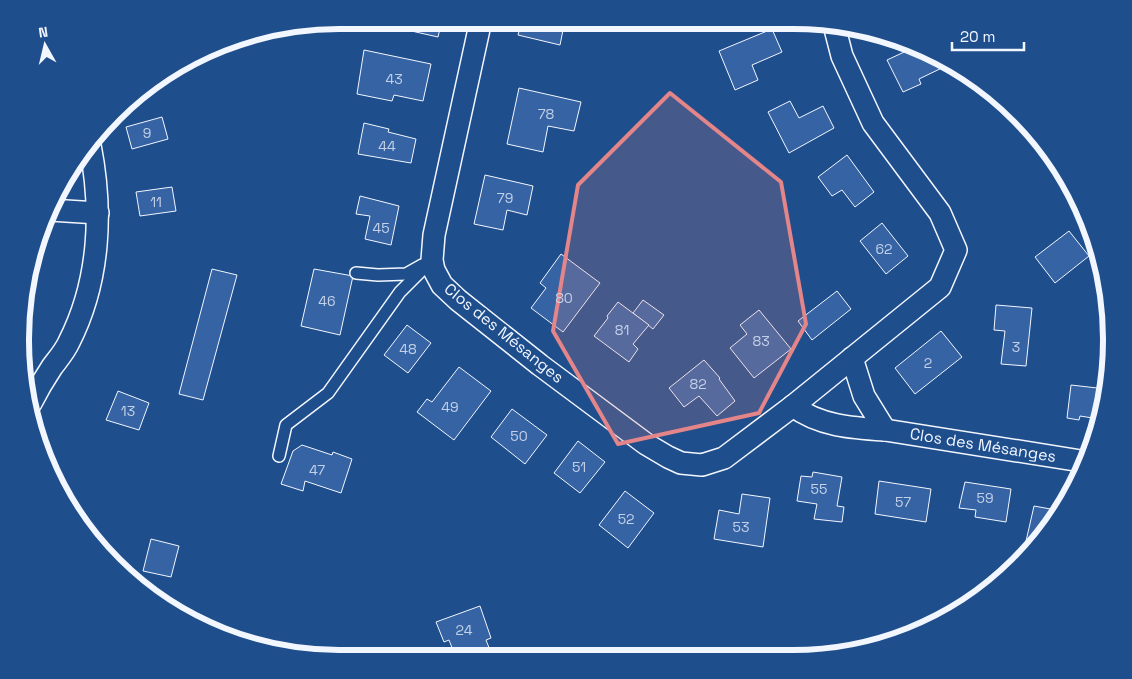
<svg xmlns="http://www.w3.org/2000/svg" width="1132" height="679" font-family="'Space Grotesk',sans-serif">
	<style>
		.building { fill: #3563a3; stroke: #f2f6ff }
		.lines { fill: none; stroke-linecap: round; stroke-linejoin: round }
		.lane-casing { stroke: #f2f6ff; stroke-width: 14 }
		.street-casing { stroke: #f2f6ff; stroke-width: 24 }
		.lane { stroke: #1f4e8c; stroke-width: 11 }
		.street { stroke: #1f4e8c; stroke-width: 21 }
		.marked { fill: #e38589; fill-opacity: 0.2; stroke: #e38589; stroke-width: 4; stroke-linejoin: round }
		.labels { text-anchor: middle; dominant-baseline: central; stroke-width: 4; stroke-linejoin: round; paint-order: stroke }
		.number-label { font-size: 14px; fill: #c3d1e8 }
		.street-label { font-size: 16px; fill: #f2f6ff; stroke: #1f4e8c }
		.rim { fill: none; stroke: #f2f6ff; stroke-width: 6 }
	</style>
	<rect width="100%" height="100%" fill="#1f4e8c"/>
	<g class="building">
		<polygon points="409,20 442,20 438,37 407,30"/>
		<polygon points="522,20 565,20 560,45 518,35"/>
		<polygon points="772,29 782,52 752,65 758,80 735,90 719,51"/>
		<polygon points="915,47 946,62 948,65 919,79 921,84 903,92 887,60"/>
		<polygon points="364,50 431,64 423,101 394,95 392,101 357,94"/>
		<polygon points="519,88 581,102 574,131 548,126 543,152 507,144"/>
		<polygon points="790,101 799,118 823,106 834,128 789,153 768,112"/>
		<polygon points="162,117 168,139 132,149 126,127"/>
		<polygon points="364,123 389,129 388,132 416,139 411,163 358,154"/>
		<polygon points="847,155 874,192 855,207 842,190 832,196 818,177"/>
		<polygon points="485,175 533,186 527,215 507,210 503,230 474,224"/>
		<polygon points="172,187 176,211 140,216 136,192"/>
		<polygon points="360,196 399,206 391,245 365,239 370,216 356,214"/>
		<polygon points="882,223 908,256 886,274 860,241"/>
		<polygon points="1069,231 1089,256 1055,283 1035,257"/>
		<polygon points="561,254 600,283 563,332 531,308 546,288 540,283"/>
		<polygon points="212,269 237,275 203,400 179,394"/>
		<polygon points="314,269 353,276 340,335 301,326"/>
		<polygon points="837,291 851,309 812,340 798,321"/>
		<polygon points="643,300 664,315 653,329 633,313"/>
		<polygon points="618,302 649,325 633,344 638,349 629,362 594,336 608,318 607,316"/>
		<polygon points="996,305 1032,308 1026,366 1001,364 1005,331 994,330"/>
		<polygon points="759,310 791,349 754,378 730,348 747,334 740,325"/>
		<polygon points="407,325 431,343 408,373 384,355"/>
		<polygon points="941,331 962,357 915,394 895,368"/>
		<polygon points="704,360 720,378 719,379 735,401 717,416 699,396 684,407 669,388"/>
		<polygon points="459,367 491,391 454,440 417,412 427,399 432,402"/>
		<polygon points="1071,385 1106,389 1106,402 1099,419 1080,416 1079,420 1067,418"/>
		<polygon points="118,391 149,403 139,430 106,420"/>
		<polygon points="512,409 547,435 525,464 491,437"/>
		<polygon points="578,441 605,462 580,493 554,473"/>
		<polygon points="302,445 332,455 333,452 352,459 341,493 305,481 303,491 281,484 293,451"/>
		<polygon points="813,472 842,477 837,506 844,507 842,522 814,519 817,504 797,501 801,476 812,477"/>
		<polygon points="879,481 931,489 926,522 875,514"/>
		<polygon points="965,482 1011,489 1006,522 975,517 976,510 959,508"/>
		<polygon points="625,491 654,513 628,548 599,525"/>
		<polygon points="742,494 770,498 763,547 714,539 719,510 739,514"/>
		<polygon points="1034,506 1056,510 1059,516 1028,552 1024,550"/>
		<polygon points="151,539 179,546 171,577 143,571"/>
		<polygon points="480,606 491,638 486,640 493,658 456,658 449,640 444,642 436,622"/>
		<polygon points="588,653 613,657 624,658 588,658"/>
	</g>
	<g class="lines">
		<g class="lane-casing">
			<g id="lane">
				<polyline points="356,273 378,275 406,274 422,265"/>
				<polyline points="279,456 286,425 328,393 400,292 432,260"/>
			</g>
		</g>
		<g class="street-casing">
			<g id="street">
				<polyline points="481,20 434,235 432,260 434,270 442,285 458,300 540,365 646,444 668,457 681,463 702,465 724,458 793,406 940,287 956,250 940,213 873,123 842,56 834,25"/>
				<polyline points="50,210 98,213"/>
				<polyline points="852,358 864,396 885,430"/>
				<path d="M31,403c6,-12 13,-24 21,-36 6,-8 13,-16 17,-25 31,-61 34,-131 21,-197"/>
				<path d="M793,406c26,20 60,22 92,24l196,31"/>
			</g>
		</g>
		<use href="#lane" class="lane"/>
		<use href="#street" class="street"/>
	</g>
	<path class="marked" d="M670,93l111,89 25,142 -47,89 -141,31 -65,-113 25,-146z"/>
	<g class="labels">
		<g class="number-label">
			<text x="394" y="79">43</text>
			<text x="546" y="114">78</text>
			<text x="147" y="133">9</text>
			<text x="387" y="146">44</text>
			<text x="505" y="198">79</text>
			<text x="156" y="202">11</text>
			<text x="381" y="228">45</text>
			<text x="884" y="249">62</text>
			<text x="564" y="298">80</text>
			<text x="327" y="301">46</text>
			<text x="622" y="330">81</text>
			<text x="761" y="341">83</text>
			<text x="1016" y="347">3</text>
			<text x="408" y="349">48</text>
			<text x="928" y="363">2</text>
			<text x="698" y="384">82</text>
			<text x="450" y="407">49</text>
			<text x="128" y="411">13</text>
			<text x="519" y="436">50</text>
			<text x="579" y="467">51</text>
			<text x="317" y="470">47</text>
			<text x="819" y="489">55</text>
			<text x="985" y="498">59</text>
			<text x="903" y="502">57</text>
			<text x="626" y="519">52</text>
			<text x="741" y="527">53</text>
			<text x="464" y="630">24</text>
		</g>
		<g class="street-label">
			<text transform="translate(504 333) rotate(39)">Clos des Mésanges</text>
			<text transform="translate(983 445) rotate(9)">Clos des Mésanges</text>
		</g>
	</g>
	<path d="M0 0H1132V679H0ZM339 29H793A310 310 0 0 1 1103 339V340A310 310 0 0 1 793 650H339A310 310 0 0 1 29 340V339A310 310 0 0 1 339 29Z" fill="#1f4e8c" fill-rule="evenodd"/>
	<path class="rim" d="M339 29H793A310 310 0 0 1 1103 339V340A310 310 0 0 1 793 650H339A310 310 0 0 1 29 340V339A310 310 0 0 1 339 29Z"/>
	<g transform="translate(45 45) rotate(352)" stroke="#1f4e8c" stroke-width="4" paint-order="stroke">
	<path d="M0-4L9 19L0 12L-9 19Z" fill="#f2f6ff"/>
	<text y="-8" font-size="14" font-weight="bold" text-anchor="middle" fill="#f2f6ff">N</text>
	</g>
	<path d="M952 42v8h72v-8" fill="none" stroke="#f2f6ff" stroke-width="2.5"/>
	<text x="960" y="42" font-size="15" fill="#f2f6ff" stroke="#1f4e8c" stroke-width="4" paint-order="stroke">20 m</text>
</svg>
